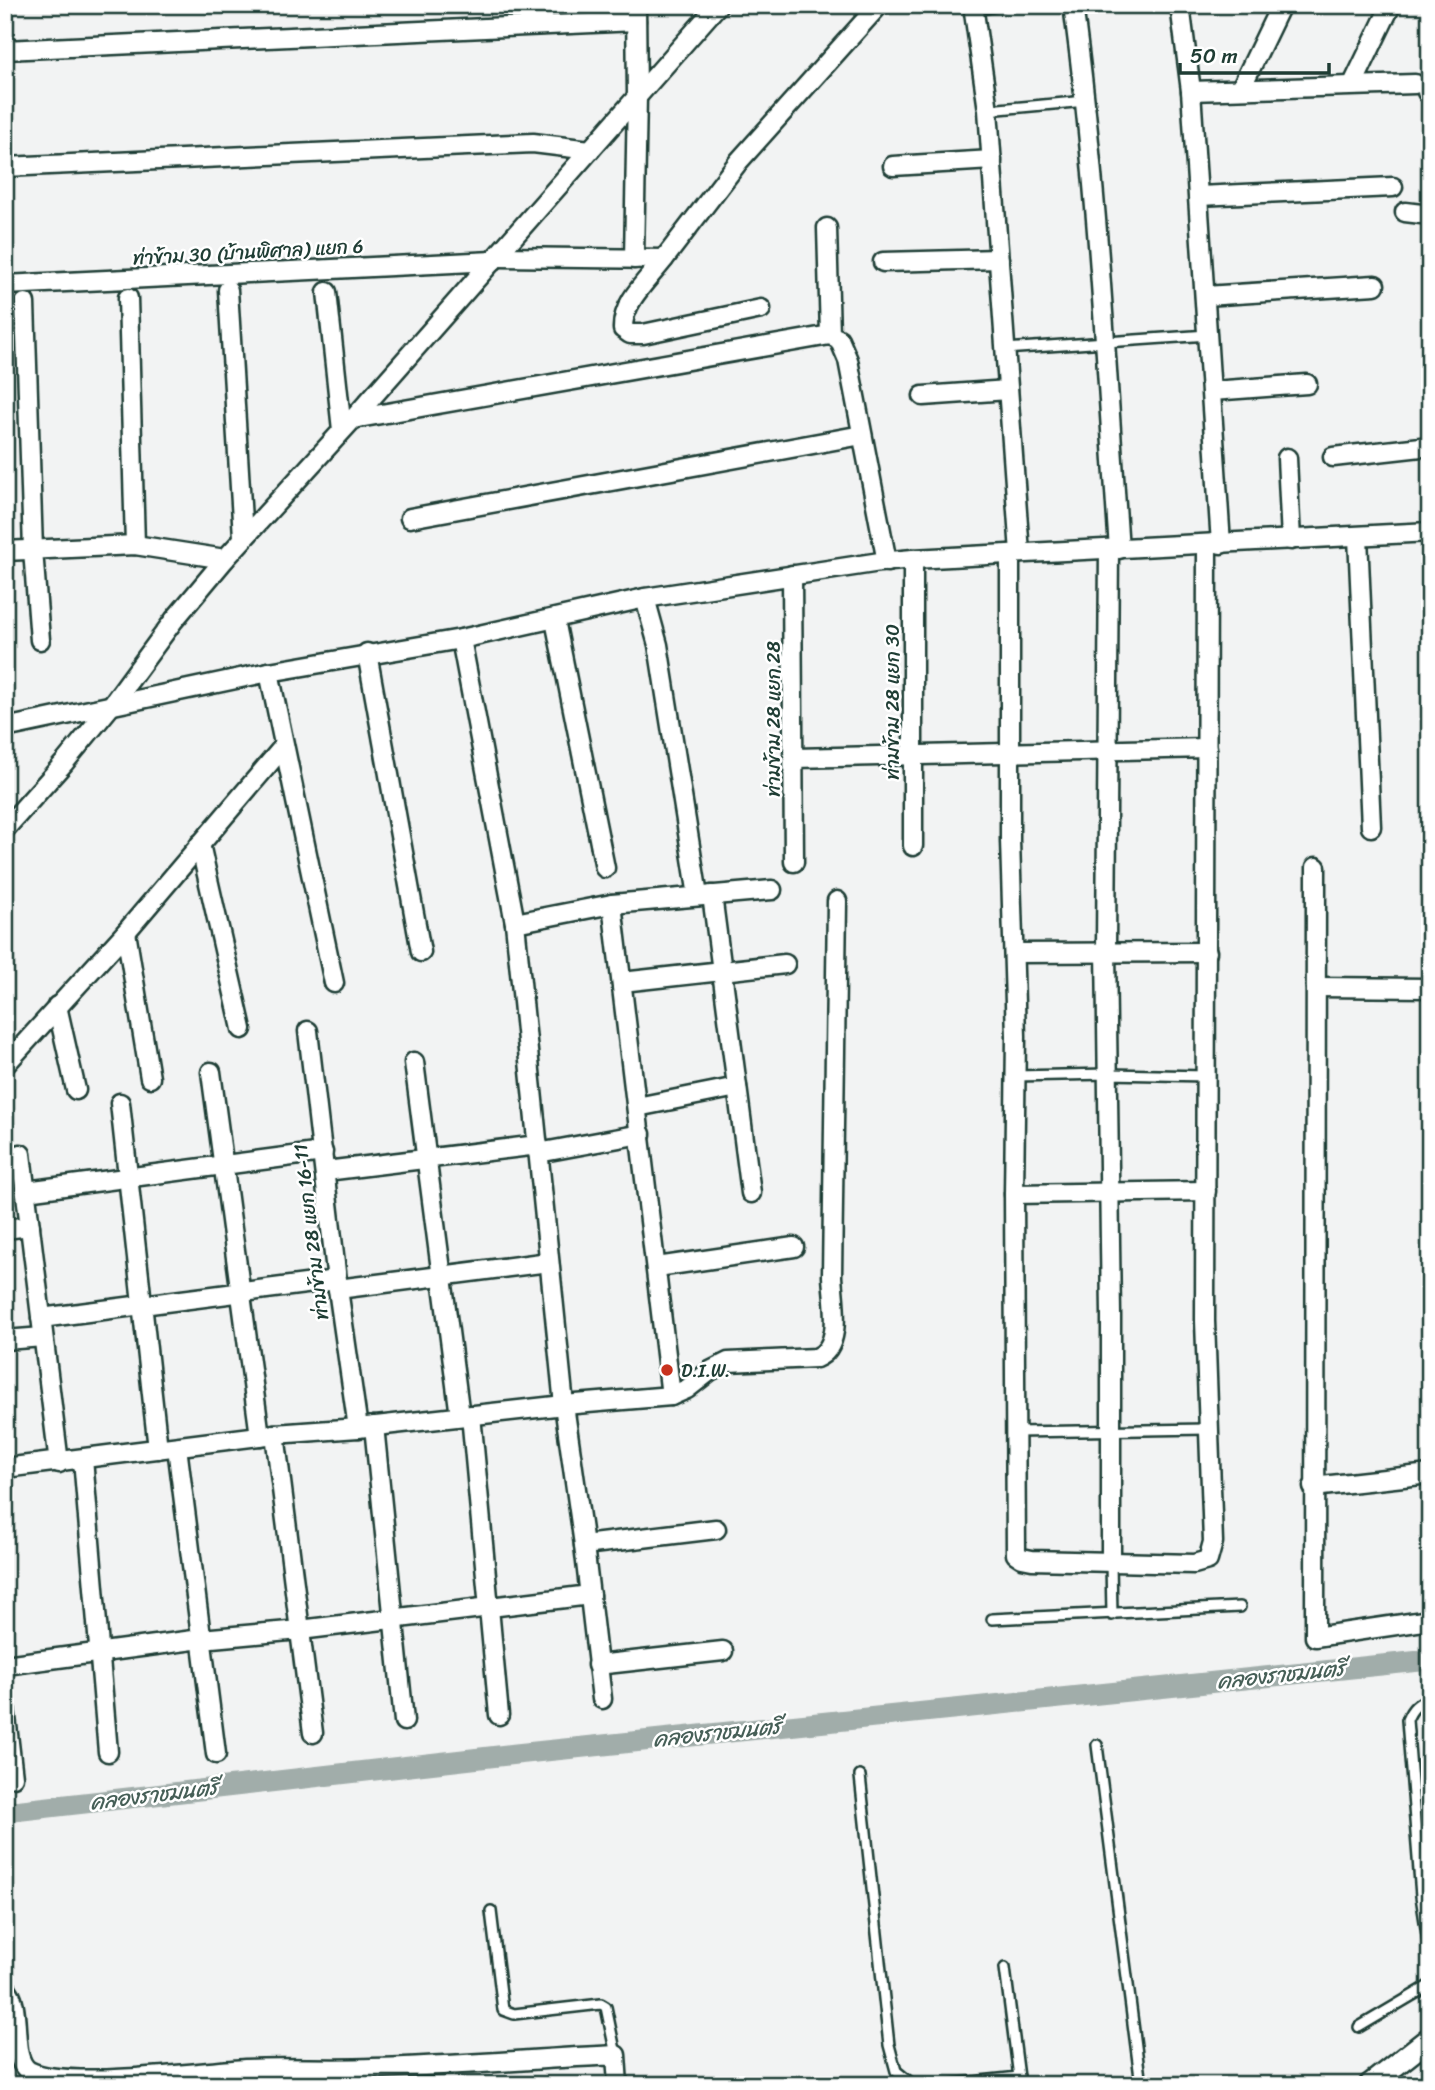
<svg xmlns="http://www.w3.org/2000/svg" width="1435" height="2090" font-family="Sriracha,'Playpen Sans Thai',sans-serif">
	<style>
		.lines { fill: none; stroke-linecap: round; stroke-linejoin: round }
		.canal { stroke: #a1adaa; stroke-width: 21 }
		.service-casing { stroke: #1f3d34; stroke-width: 14 }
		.minor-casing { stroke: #1f3d34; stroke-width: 23 }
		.tertiary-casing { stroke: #1f3d34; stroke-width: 26 }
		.path { stroke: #1f3d34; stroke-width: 3.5; stroke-dasharray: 5 5; stroke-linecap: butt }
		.service { stroke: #fff; stroke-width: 9 }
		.minor { stroke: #fff; stroke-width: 18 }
		.tertiary { stroke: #fff; stroke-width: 21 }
		.poi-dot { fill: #c8321e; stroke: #fff; stroke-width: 2.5 }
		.labels { text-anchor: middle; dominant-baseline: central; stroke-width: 5; stroke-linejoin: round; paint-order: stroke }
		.street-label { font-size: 19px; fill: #1f3d34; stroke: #fff }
		.poi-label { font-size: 19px; fill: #1f3d34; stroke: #fff; text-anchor: start }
		.water-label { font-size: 21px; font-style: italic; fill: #465f57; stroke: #fff }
	</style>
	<rect width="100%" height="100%" fill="#f2f3f3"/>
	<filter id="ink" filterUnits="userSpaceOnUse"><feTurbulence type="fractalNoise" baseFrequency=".0143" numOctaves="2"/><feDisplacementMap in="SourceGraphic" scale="14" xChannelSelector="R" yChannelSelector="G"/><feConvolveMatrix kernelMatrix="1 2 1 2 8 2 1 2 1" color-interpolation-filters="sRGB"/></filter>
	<g filter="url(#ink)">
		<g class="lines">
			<polyline class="canal" points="5,1812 516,1754 1430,1660"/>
			<g class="service-casing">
				<g id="service">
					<polyline points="974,10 1002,5"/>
					<polyline points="988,110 1086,101"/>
					<polyline points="1005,349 1208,335"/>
					<polyline points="1015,1076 1108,1074 1207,1076"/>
					<polyline points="1015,1432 1208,1429"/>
					<polyline points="1111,1562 1112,1615"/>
					<polyline points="992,1619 1240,1607"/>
					<path d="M1430,1699c-13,4 -18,9 -23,21l14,176 9,58"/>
					<polyline points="1097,1745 1141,2085"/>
					<polyline points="860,1776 889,2045 896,2071 913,2085"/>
					<polyline points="491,1911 503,2010 514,2014 601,2004 606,2007 616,2055"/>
					<polyline points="1005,1968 1020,2085"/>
					<polyline points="1359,2027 1430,1985"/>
					<polyline points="942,2085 1019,2077"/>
				</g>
			</g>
			<g class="minor-casing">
				<g id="minor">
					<polyline points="973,5 988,110 1020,553"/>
					<path d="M1073,5c25,181 33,362 46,544"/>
					<polyline points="1180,5 1191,91 1221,544"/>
					<polyline points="5,50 636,21"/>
					<polyline points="1353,84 1391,5"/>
					<polyline points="1241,88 1281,5"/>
					<polyline points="1191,91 1415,84"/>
					<polyline points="1427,92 1430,92"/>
					<polyline points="893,166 992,160"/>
					<polyline points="5,167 533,143 590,150"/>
					<polyline points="1199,196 1393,187"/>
					<polyline points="1405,212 1430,215"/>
					<polyline points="827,228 830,335"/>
					<polyline points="497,257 664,259 739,161 879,5"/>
					<polyline points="634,259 637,95 636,5"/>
					<path d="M664,259c-16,21 -42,43 -41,70l7,5h13l118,-25"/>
					<polyline points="883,262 999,259"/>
					<polyline points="5,285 493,261"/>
					<polyline points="228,290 243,537"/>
					<polyline points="327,292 342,430"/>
					<polyline points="1205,296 1375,285"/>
					<polyline points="128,298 135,545"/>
					<polyline points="25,303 33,550 40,640"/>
					<polyline points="1212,391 1307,384"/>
					<polyline points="923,396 1008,390"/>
					<polyline points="353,419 830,335 839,339 848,360 887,562"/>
					<polyline points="1333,457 1430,446"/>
					<polyline points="1287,458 1291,540"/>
					<polyline points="410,518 862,435"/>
					<polyline points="1358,537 1371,827"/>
					<polyline points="1109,549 1106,949 1111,1315 1111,1562"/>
					<polyline points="5,551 135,545 225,559"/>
					<polyline points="1010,554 1010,840 1016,1036 1014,1194 1016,1554 1022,1558 1032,1560 1194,1564 1208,1560 1213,1542 1205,1321 1207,545"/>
					<polyline points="792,575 794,862"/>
					<polyline points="645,598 658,645 698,896"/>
					<polyline points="555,620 605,868"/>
					<polyline points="461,639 515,923"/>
					<polyline points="367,653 421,952"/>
					<polyline points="269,672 334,983"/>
					<polyline points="5,728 269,672 461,639 645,598 880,562 913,559 1430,532"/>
					<polyline points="795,758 1207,748"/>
					<polyline points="5,829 64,763 110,707 174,620 225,559 353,419 718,5"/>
					<polyline points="200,844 242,1029"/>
					<polyline points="913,846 913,559"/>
					<polyline points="1316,867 1315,1637 1430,1620"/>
					<polyline points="712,895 751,1193"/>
					<polyline points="612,904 671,1396"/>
					<polyline points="126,932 150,1078"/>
					<polyline points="1015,953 1207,952"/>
					<polyline points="622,982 785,964"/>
					<polyline points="1316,987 1430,988"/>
					<polyline points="57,1006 76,1090"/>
					<polyline points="308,1031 338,1289 358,1428"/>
					<polyline points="414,1062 460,1416"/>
					<polyline points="5,1065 126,932 283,747"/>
					<polyline points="211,1072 260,1436"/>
					<polyline points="120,1103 158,1449"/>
					<polyline points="637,1107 737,1087"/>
					<polyline points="538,1153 641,1134"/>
					<polyline points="21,1154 59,1463"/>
					<polyline points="326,1171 538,1145"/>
					<polyline points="26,1191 323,1152"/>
					<polyline points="1014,1194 1206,1191"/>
					<polyline points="5,1229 30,1226"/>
					<polyline points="657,1267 794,1247"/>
					<polyline points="338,1289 549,1262"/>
					<polyline points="41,1318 337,1280"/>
					<polyline points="5,1340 43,1337"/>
					<polyline points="471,1415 499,1715"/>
					<polyline points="374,1426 404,1721"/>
					<polyline points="275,1434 313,1733"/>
					<polyline points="177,1447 216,1754"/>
					<polyline points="83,1459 108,1752"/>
					<path d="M5,1468l270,-34 83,-6 206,-23 107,-9 16,-7 23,-18 18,-9 88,-4c28,-11 17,-58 16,-82l5,-375"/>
					<polyline points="1313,1487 1430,1474"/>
					<polyline points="584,1545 716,1529"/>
					<polyline points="5,1665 201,1639 300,1630 590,1595"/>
					<polyline points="597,1665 723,1651"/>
					<polyline points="602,1699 584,1545 564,1405 515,923 612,904 772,890"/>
					<polyline points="5,1708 13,1777"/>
					<path d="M5,1987c19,19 3,71 24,84 37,19 168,1 216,-2 42,-2 85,1 127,-1 81,-2 162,-9 244,-13l2,30"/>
				</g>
			</g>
			<g class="tertiary-casing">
				<polyline id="tertiary" points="1370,2085 1430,2038"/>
			</g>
			<polyline class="path" points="1407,2085 1415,2078"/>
			<use href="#service" class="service"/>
			<use href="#minor" class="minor"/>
			<use href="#tertiary" class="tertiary"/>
		</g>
	</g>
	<circle class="poi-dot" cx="667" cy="1370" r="7"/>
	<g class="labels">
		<g class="street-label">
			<text transform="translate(248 252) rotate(-3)">ท่าข้าม 30 (บ้านพิศาล) แยก 6</text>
			<text transform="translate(892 702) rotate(-90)">ท่ามข้าม 28 แยก 30</text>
			<text transform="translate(773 719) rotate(-90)">ท่ามข้าม 28 แยก 28</text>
			<text transform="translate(311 1232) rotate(-97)">ท่ามข้าม 28 แยก 16-11</text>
		</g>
		<g class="poi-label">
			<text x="681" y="1370">D.I.W.</text>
		</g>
		<g class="water-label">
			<text transform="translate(1281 1675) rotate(-6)">คลองราชมนตรี</text>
			<text transform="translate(717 1733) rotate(-6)">คลองราชมนตรี</text>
			<text transform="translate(154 1795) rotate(-7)">คลองราชมนตรี</text>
		</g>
	</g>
	<rect width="1435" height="2090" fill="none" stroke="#fff" stroke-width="28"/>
	<rect x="14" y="14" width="1407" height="2062" fill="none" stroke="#1f3d34" stroke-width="2.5" filter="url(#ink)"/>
	<path d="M1180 63v10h149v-10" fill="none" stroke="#1f3d34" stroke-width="3.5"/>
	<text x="1190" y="63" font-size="21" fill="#1f3d34" stroke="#ffffff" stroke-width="5" paint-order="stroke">50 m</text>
</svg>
